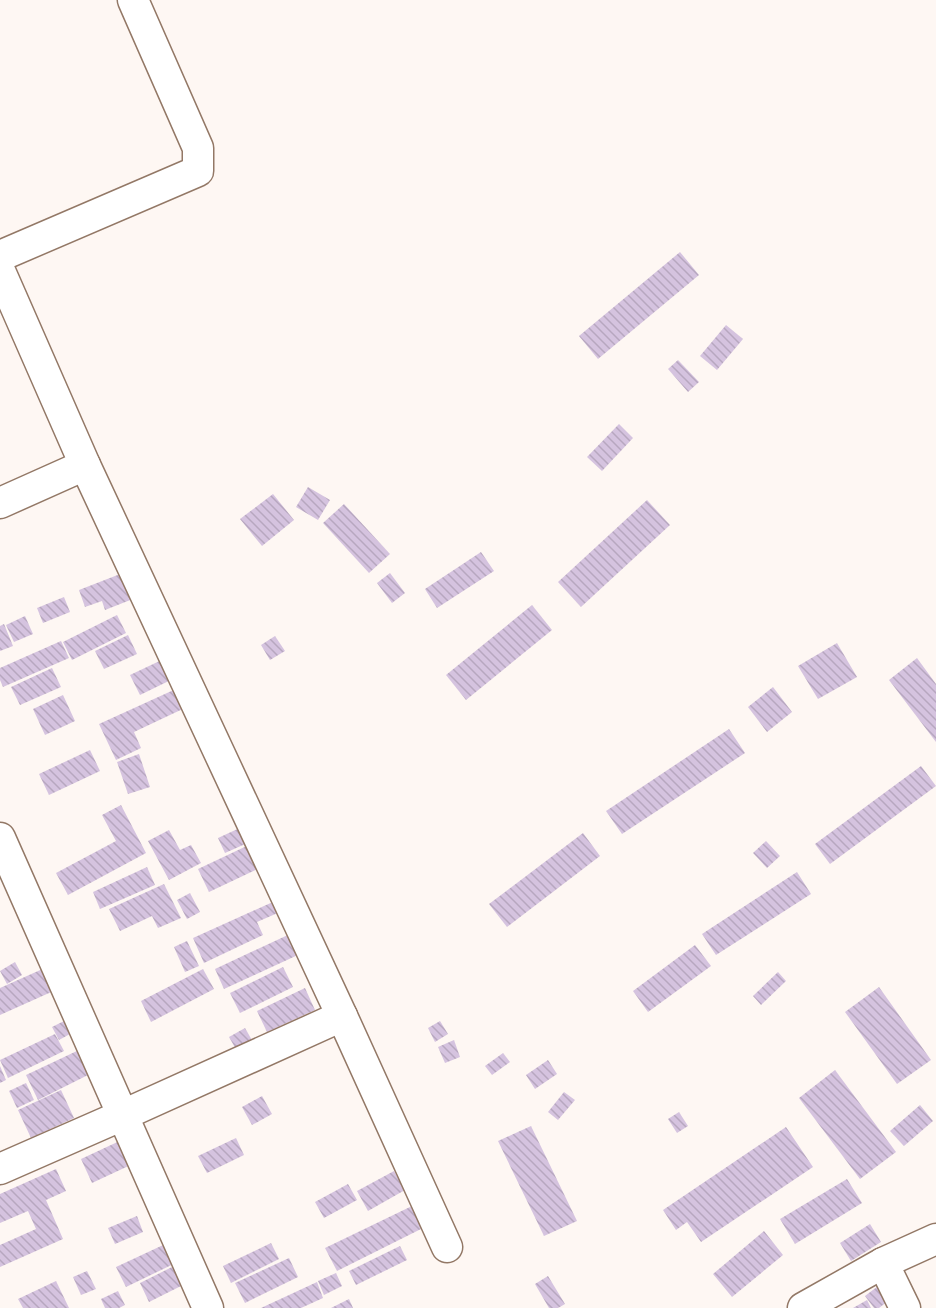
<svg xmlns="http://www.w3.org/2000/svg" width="936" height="1308" font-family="'Archivo Narrow',sans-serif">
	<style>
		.building { fill: url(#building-back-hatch) }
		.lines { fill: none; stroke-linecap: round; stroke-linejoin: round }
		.minor-casing { stroke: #937866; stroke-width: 33 }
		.minor { stroke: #fff; stroke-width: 30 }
	</style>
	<defs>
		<pattern id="building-back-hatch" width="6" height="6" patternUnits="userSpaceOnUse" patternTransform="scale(1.5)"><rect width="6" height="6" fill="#d5c3df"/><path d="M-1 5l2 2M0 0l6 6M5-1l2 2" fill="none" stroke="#b7a7bf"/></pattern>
	</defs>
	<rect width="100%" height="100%" fill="#fef7f3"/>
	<g class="building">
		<polygon points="680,252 699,275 598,359 579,336"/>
		<polygon points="726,325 743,339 717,370 700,356"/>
		<polygon points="678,360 699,382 688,392 668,369"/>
		<polygon points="619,424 633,438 602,471 587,457"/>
		<polygon points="308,487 330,500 318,520 296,507"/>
		<polygon points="273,494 294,520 262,546 240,519"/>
		<polygon points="647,500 670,525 581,607 558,582"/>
		<polygon points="344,504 390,554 369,573 323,523"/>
		<polygon points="481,552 494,571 437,608 425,589"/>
		<polygon points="133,569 143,595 105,610 102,601 85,607 79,590"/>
		<polygon points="390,573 405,593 392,603 377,583"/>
		<polygon points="64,597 70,612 43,623 37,608"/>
		<polygon points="532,605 552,630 466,700 446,675"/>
		<polygon points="117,615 126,633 72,660 63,642"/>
		<polygon points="25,616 33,634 14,642 6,625"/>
		<polygon points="4,624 13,646 0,651 0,626"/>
		<polygon points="128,635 137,654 104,669 95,651"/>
		<polygon points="275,636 285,651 270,660 261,645"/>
		<polygon points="61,641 69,658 3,687 0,680 0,668"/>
		<polygon points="837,643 857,677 818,699 798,666"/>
		<polygon points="168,657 177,677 140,695 130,675"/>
		<polygon points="917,658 936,684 936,742 889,680"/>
		<polygon points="52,668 61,687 20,705 11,687"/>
		<polygon points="773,687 792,712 767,732 748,707"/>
		<polygon points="178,688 187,707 134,732 141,748 116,760 99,724"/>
		<polygon points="63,695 75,721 45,735 33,709"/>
		<polygon points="729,729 745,753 622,834 606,811"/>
		<polygon points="90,750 100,771 49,795 39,774"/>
		<polygon points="139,754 150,787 128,794 117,762"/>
		<polygon points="921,766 936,786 830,864 815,844"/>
		<polygon points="121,805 146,853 68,895 56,873 116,841 102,815"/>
		<polygon points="244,826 252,841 225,853 218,838"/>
		<polygon points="169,830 180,850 191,845 201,863 169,880 148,841"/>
		<polygon points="583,833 600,856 507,927 489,904"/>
		<polygon points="766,841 780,856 767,868 753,853"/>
		<polygon points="253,843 264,866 209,892 198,869"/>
		<polygon points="147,867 155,885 100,909 93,892"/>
		<polygon points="797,872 811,894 716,955 702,934"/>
		<polygon points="164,884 181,918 158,928 152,916 120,931 109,909"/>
		<polygon points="190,893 200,912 187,919 177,900"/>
		<polygon points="275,901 280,912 257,922 263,935 204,963 193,938"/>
		<polygon points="290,934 300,954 224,989 215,969"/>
		<polygon points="187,941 199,966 185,972 174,947"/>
		<polygon points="695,945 711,966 648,1012 633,991"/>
		<polygon points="15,962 22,975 7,984 0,971"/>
		<polygon points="47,967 58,989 0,1015 0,988"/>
		<polygon points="283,967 293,987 240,1013 230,993"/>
		<polygon points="203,969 214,989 151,1022 141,1001"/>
		<polygon points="778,972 786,981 761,1005 753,996"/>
		<polygon points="879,987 931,1060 897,1084 845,1012"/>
		<polygon points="305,988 315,1010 267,1032 257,1011"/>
		<polygon points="74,1016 81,1028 59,1040 52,1027"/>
		<polygon points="440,1021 448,1034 435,1042 428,1028"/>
		<polygon points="245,1028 253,1042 237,1051 229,1037"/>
		<polygon points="55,1034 64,1051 8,1078 0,1060"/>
		<polygon points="454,1040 460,1057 445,1063 438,1047"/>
		<polygon points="79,1050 90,1074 38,1100 26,1075"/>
		<polygon points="503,1053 510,1062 492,1075 485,1066"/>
		<polygon points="548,1060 557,1074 535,1089 526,1075"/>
		<polygon points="0,1066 6,1080 0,1083"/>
		<polygon points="835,1070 896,1152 860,1179 799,1098"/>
		<polygon points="26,1083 34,1100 17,1108 9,1091"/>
		<polygon points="61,1090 74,1118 31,1138 18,1110"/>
		<polygon points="564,1092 575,1100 558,1120 548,1112"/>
		<polygon points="262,1096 272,1114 252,1125 242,1107"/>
		<polygon points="920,1105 933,1121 904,1146 890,1131"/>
		<polygon points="679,1112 688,1126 677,1133 668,1119"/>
		<polygon points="531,1126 577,1221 544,1236 498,1141"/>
		<polygon points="786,1127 813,1167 701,1242 687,1222 676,1230 663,1210"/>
		<polygon points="126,1138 137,1162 92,1183 81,1159"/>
		<polygon points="236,1138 244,1155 207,1173 198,1156"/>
		<polygon points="56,1169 66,1191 46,1200 63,1239 0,1267 0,1245 36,1229 28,1211 0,1223 0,1194"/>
		<polygon points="394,1171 405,1190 368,1211 357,1191"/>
		<polygon points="847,1179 862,1203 795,1244 780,1219"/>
		<polygon points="348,1184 357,1200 324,1218 315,1202"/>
		<polygon points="412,1206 423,1228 337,1271 325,1248"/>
		<polygon points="137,1216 143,1232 115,1244 108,1228"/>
		<polygon points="870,1224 881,1242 851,1261 840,1243"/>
		<polygon points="764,1231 783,1255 732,1297 713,1274"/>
		<polygon points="176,1239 186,1258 126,1287 116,1267"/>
		<polygon points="271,1243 279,1259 231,1283 223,1266"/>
		<polygon points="400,1246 407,1260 356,1285 349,1271"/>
		<polygon points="289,1258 298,1277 245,1303 235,1283"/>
		<polygon points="186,1260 195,1279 149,1302 140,1283"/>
		<polygon points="87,1271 96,1289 81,1295 73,1277"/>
		<polygon points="336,1273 342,1286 324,1295 318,1281"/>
		<polygon points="548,1276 565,1304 558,1308 549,1308 535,1284"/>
		<polygon points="890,1277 901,1291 879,1308 874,1308 865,1296"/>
		<polygon points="56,1281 69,1308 23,1308 18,1299"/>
		<polygon points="317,1282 323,1298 301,1308 261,1308"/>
		<polygon points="118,1291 125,1305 119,1308 105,1308 101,1299"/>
		<polygon points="349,1299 353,1308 331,1308"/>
		<polygon points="867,1300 871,1308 853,1308"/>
	</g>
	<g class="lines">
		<g class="minor-casing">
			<g id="minor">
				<polyline points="0,256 198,171 198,148 133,0"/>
				<polyline points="0,271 85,465 342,1016 447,1247"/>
				<polyline points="0,503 85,465"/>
				<polyline points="0,838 208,1308"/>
				<polyline points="0,1169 123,1115 342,1016"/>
				<polyline points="883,1263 905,1308"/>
				<polyline points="803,1308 883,1263 936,1239"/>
			</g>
		</g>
		<use href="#minor" class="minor"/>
	</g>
</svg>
